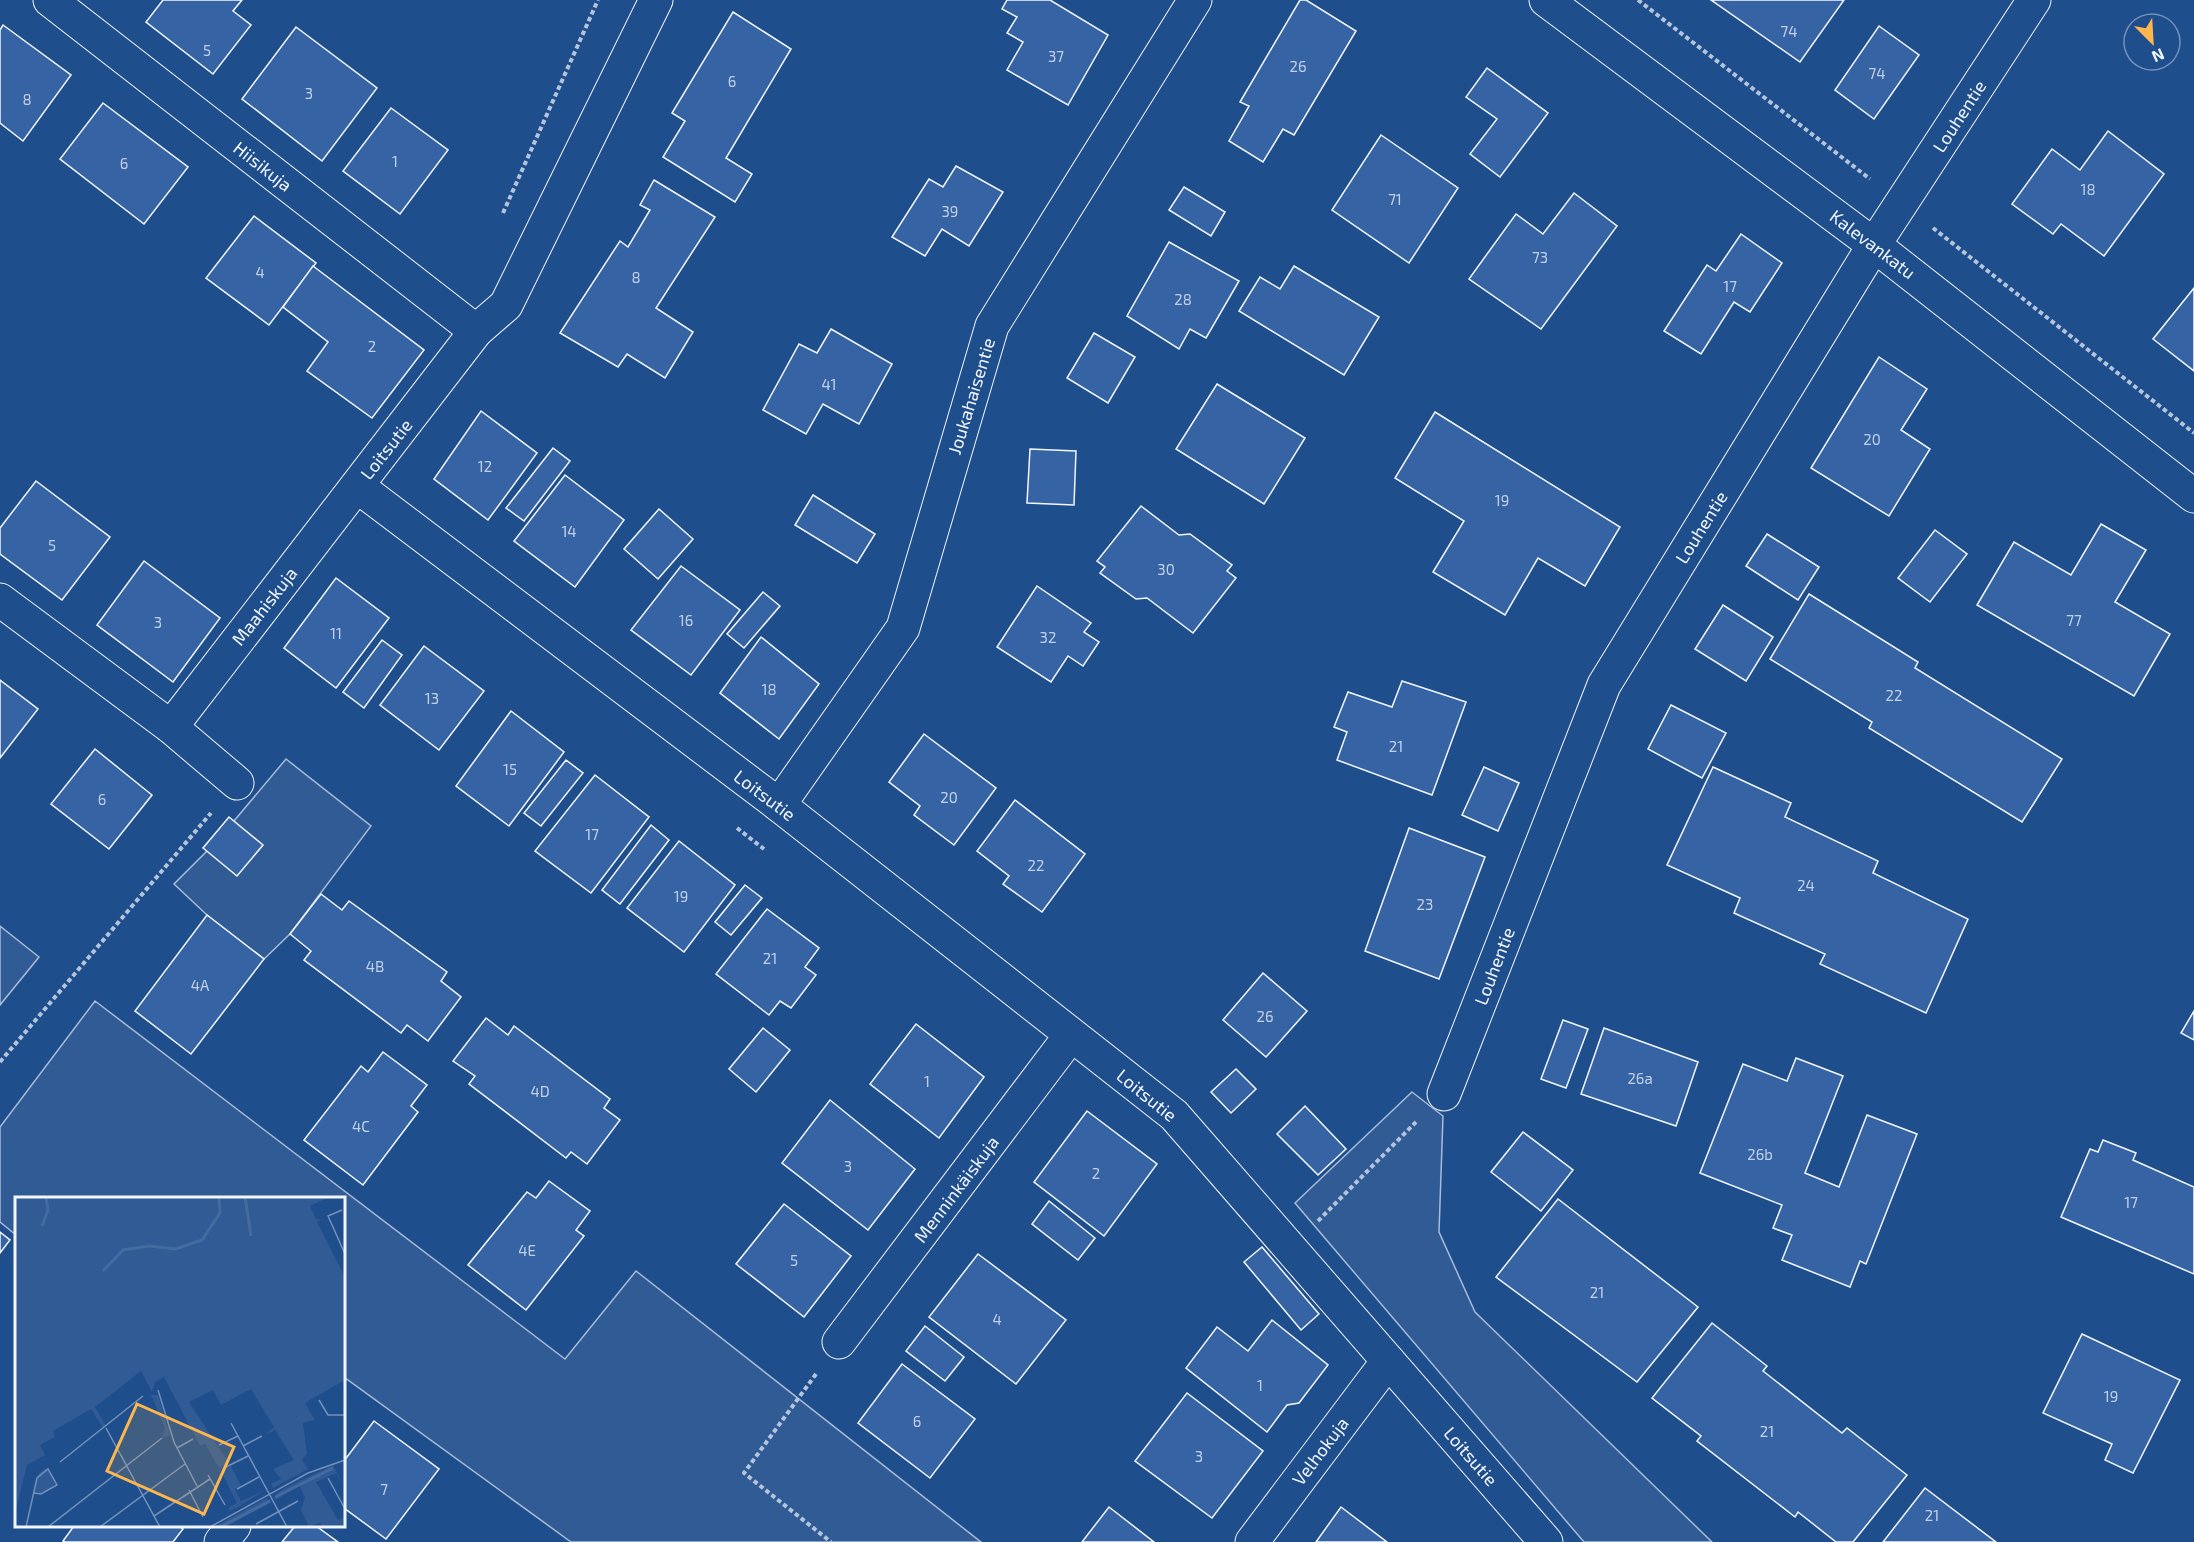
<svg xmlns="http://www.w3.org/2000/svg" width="2194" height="1542" font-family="'Exo 2',sans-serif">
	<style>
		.built { fill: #305b95; stroke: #a8bbd7; stroke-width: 1.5 }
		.building { fill: #3563a3; stroke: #f2f6ff; stroke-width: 1.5 }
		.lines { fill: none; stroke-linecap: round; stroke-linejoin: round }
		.minor-casing { stroke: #f2f6ff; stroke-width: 35 }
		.path { stroke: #b3c4dc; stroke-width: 4; stroke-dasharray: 4.5 3; stroke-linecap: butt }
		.minor { stroke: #1f4e8c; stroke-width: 33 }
		.labels { text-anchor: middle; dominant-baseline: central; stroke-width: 4.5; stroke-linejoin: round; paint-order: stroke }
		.number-label { font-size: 15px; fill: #c3d1e8 }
		.street-label { font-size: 18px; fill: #f2f6ff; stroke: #1f4e8c }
		.inset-river { fill: none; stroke: #446ba0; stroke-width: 3 }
		.inset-road { fill: none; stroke: #7391ba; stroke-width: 1.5 }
		.view { fill: #ffb74d; fill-opacity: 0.15; stroke: #ffb74d; stroke-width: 3 }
		.inset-edge { fill: none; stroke: #f2f6ff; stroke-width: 3 }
	</style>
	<rect width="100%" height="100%" fill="#1f4e8c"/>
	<g class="built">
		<polygon points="286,759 371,826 290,934 264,959 207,915 174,884 218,840"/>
		<polygon points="0,926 39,957 0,1005"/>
		<polygon points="95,1001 565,1359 636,1271 981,1542 571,1542 344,1377 344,1198 16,1198 16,1235 0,1222 0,1127"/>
		<polygon points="1412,1092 1443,1116 1439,1232 1475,1312 1712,1542 1584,1542 1295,1203"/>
	</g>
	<g class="building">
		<polygon points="163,0 242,0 233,11 251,25 213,74 146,22"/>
		<polygon points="1007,0 1050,0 1108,35 1068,105 1007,70 1023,42 1007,33 1017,17 1002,9"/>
		<polygon points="1300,0 1306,0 1356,31 1294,135 1283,129 1263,162 1229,141 1249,106 1240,102"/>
		<polygon points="1711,0 1844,0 1800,62"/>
		<polygon points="733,12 791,49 726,158 752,174 735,202 663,157 685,121 672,113"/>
		<polygon points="3,25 71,75 23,141 0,123 0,30"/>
		<polygon points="1879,26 1919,55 1874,119 1835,90"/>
		<polygon points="296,27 377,88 322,161 242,99"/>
		<polygon points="1487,68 1548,113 1500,177 1470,154 1497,119 1466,97"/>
		<polygon points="103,103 188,167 144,224 60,159"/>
		<polygon points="391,108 448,150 400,214 343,171"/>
		<polygon points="2108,131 2164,174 2104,256 2061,224 2053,234 2012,204 2052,149 2080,170"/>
		<polygon points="1381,135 1458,188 1409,263 1332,210"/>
		<polygon points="956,166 1003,192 969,246 942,229 925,256 892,237 929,179 943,187"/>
		<polygon points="654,180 715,217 656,308 693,332 665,378 627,354 618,367 560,333 620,241 628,247 650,210 640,205"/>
		<polygon points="1184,187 1225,212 1211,236 1169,210"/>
		<polygon points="1574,193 1617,226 1541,329 1469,279 1516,214 1543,234"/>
		<polygon points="254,216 316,263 269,325 206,278"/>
		<polygon points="1741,234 1782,263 1750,312 1734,302 1701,354 1664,331 1707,265 1716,271"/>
		<polygon points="1169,242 1239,281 1206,338 1190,329 1179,349 1127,316"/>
		<polygon points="313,266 424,350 372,418 307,371 328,342 283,307"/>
		<polygon points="1294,266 1379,317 1344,375 1239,311 1260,277 1280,289"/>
		<polygon points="2194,288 2194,371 2153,339"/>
		<polygon points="831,329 892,364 859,424 823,404 806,434 763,410 799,344 817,353"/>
		<polygon points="1094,333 1135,357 1108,403 1067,378"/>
		<polygon points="1879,357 1927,389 1901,430 1930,449 1889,516 1811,468"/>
		<polygon points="1217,384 1305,438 1264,504 1176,449"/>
		<polygon points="481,411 537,453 488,520 434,479"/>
		<polygon points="1435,412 1620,527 1585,586 1538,558 1505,615 1433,572 1464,521 1395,478"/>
		<polygon points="553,448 570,461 524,521 506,508"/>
		<polygon points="1030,449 1076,451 1074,505 1027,503"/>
		<polygon points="565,475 624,520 575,587 514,541"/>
		<polygon points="36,481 110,537 62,600 0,554 0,528"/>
		<polygon points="813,495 875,534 857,563 795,525"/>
		<polygon points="1141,506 1179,535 1190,534 1232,565 1227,571 1236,578 1193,633 1147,598 1136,599 1100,573 1105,567 1097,561"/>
		<polygon points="659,509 693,539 658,579 624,549"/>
		<polygon points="2101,524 2146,550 2115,602 2170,634 2134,696 1977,605 2014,542 2071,575"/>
		<polygon points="1935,530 1967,554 1930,602 1898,578"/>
		<polygon points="1767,534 1819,567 1798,600 1746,566"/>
		<polygon points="144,561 220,618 173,682 97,625"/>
		<polygon points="681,566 740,610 691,675 631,630"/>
		<polygon points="336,578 389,618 336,688 284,648"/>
		<polygon points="1037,586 1091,623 1084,632 1099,642 1083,666 1068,656 1051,682 997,647"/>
		<polygon points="763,592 780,606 744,648 727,634"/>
		<polygon points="1809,594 1918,662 1915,668 2062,759 2022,822 1869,728 1872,722 1770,659"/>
		<polygon points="1723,605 1773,637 1746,681 1695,649"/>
		<polygon points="761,637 819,684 779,739 720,693"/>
		<polygon points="382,640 402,655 364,708 343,692"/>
		<polygon points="424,646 484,691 439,750 380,705"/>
		<polygon points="0,680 38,709 0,758"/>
		<polygon points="1402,681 1466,702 1432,795 1337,760 1347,732 1334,727 1348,692 1392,707"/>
		<polygon points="1671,705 1726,733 1702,778 1648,749"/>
		<polygon points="511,711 564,752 509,826 456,786"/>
		<polygon points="924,734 996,788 954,845 914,815 920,806 889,782"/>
		<polygon points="95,749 152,795 109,849 51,804"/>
		<polygon points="566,760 583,773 541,826 524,813"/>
		<polygon points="1484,767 1519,783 1498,831 1462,815"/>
		<polygon points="1713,767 1791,803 1785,817 1878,861 1873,873 1968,919 1926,1013 1820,964 1825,954 1734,913 1740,898 1667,865"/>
		<polygon points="595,775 649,817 591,893 535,851"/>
		<polygon points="1015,800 1085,854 1042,912 1003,884 1009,876 977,851"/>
		<polygon points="229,817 263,845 237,876 203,848"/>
		<polygon points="651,825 669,840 620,904 602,890"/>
		<polygon points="1409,828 1485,857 1439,979 1365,951"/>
		<polygon points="679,841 735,885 684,952 627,908"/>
		<polygon points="745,885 762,898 731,935 715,922"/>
		<polygon points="321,894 342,910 349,901 447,972 441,981 461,997 428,1041 407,1025 401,1033 304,960 311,951 290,934"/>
		<polygon points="767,909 819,948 805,967 816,975 791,1008 780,1001 769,1015 716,974"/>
		<polygon points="207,915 264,959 191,1054 135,1011"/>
		<polygon points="1263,973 1307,1011 1266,1057 1223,1020"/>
		<polygon points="2194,1011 2194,1040 2181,1033"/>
		<polygon points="486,1018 508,1035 514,1026 610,1099 604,1108 620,1120 587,1164 571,1152 566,1158 469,1084 475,1076 453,1061"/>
		<polygon points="1563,1020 1588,1029 1566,1088 1541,1079"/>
		<polygon points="916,1024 984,1077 939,1138 870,1084"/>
		<polygon points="763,1028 790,1050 756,1092 729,1069"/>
		<polygon points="1604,1028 1698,1062 1676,1126 1581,1094"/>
		<polygon points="383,1052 427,1085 411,1106 418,1112 363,1185 304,1140 361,1066 368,1072"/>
		<polygon points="1796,1058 1843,1076 1805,1173 1839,1187 1867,1115 1917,1134 1866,1264 1860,1261 1850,1287 1782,1260 1792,1235 1773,1228 1782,1205 1700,1173 1743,1064 1787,1081"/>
		<polygon points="1236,1069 1256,1089 1231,1113 1211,1092"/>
		<polygon points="830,1100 915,1169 868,1230 782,1163"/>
		<polygon points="1305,1106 1346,1149 1318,1175 1277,1134"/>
		<polygon points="1087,1111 1157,1164 1104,1236 1034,1182"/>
		<polygon points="1523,1132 1573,1170 1541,1211 1491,1172"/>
		<polygon points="2103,1140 2136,1153 2133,1160 2194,1187 2194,1274 2061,1217 2090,1149 2098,1152"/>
		<polygon points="549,1181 590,1211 576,1230 584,1236 526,1310 468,1265 527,1192 536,1198"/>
		<polygon points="1558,1199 1698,1307 1637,1382 1496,1277"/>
		<polygon points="1049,1201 1095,1238 1078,1260 1032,1224"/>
		<polygon points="784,1204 851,1256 804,1317 736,1264"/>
		<polygon points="0,1232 10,1240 0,1253"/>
		<polygon points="1262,1247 1319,1314 1301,1330 1244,1262"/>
		<polygon points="978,1254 1066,1320 1016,1384 929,1317"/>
		<polygon points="1272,1320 1328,1365 1299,1403 1287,1405 1267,1432 1186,1368 1217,1327 1248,1351"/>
		<polygon points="1712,1323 1767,1366 1763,1371 1842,1433 1847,1428 1907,1475 1853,1542 1836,1542 1798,1512 1795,1517 1697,1441 1701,1436 1652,1398"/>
		<polygon points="925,1326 964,1357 945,1381 906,1351"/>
		<polygon points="2082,1334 2180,1380 2133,1473 2105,1460 2112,1444 2043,1413"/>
		<polygon points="902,1364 975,1419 930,1478 858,1423"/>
		<polygon points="1187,1393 1263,1451 1212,1518 1135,1461"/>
		<polygon points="374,1421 439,1469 386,1539 344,1508 344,1461"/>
		<polygon points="1925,1488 1996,1542 1883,1542"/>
		<polygon points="1109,1507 1154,1542 1082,1542"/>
		<polygon points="1341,1507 1387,1542 1316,1542"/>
		<polygon points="74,1526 179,1526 183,1529 173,1542 65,1542 63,1541"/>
		<polygon points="295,1526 316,1526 338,1542 282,1542"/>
	</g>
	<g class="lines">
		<g class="minor-casing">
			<g id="minor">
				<polyline points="50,0 476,331"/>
				<polyline points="1546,0 1874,245 2194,496"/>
				<polyline points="357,486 779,805 1174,1115 1546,1542"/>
				<polyline points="0,600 171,727 237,783"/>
				<polyline points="171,727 476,331 506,305 656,0"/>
				<polyline points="779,805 903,628 992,326 1195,0"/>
				<polyline points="1444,1094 1604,685 1874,245 2034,0"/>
				<polyline points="839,1342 1071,1035"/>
				<polyline points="221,1542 234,1526"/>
				<polyline points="1252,1542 1388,1361"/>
			</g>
		</g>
		<g class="path">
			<polyline points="1638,0 1870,179"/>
			<polyline points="503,213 598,0"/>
			<polyline points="1933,228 2194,433"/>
			<polyline points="737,828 764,849"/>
			<polyline points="0,1062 211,813"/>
			<polyline points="1318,1221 1416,1122"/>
			<polyline points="816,1374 744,1473 831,1542"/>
		</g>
		<use href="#minor" class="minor"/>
	</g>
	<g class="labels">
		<g class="number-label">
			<text x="1789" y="31">74</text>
			<text x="207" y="50">5</text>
			<text x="1056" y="56">37</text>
			<text x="1298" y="66">26</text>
			<text x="1877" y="73">74</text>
			<text x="732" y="81">6</text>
			<text x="309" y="93">3</text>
			<text x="27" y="99">8</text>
			<text x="395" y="161">1</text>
			<text x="124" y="163">6</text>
			<text x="2088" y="189">18</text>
			<text x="1395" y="199">71</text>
			<text x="950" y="211">39</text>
			<text x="1540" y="257">73</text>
			<text x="260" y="272">4</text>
			<text x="636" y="277">8</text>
			<text x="1730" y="286">17</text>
			<text x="1183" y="299">28</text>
			<text x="372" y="346">2</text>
			<text x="829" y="384">41</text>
			<text x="1872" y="439">20</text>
			<text x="485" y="466">12</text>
			<text x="1502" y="500">19</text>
			<text x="569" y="531">14</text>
			<text x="52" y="545">5</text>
			<text x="1166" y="569">30</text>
			<text x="686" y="620">16</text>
			<text x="2074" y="620">77</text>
			<text x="158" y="622">3</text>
			<text x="336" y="633">11</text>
			<text x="1048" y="637">32</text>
			<text x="769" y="689">18</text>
			<text x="1894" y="695">22</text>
			<text x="432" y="698">13</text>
			<text x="1396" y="746">21</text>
			<text x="510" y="769">15</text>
			<text x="949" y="797">20</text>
			<text x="102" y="799">6</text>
			<text x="592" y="834">17</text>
			<text x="1036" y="865">22</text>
			<text x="1806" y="885">24</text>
			<text x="681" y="896">19</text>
			<text x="1425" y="904">23</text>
			<text x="770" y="958">21</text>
			<text x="375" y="966">4B</text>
			<text x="200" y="985">4A</text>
			<text x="1265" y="1016">26</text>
			<text x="1640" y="1078">26a</text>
			<text x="927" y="1081">1</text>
			<text x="540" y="1091">4D</text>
			<text x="361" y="1126">4C</text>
			<text x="1760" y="1154">26b</text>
			<text x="848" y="1166">3</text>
			<text x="1096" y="1173">2</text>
			<text x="2131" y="1202">17</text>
			<text x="527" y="1250">4E</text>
			<text x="794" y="1260">5</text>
			<text x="1597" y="1292">21</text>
			<text x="997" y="1319">4</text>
			<text x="1260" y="1385">1</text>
			<text x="2111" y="1396">19</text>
			<text x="917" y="1421">6</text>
			<text x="1767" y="1431">21</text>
			<text x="1199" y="1456">3</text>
			<text x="384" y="1489">7</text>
			<text x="1932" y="1515">21</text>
		</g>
		<g class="street-label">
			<text transform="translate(1959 116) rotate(-57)">Louhentie</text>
			<text transform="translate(263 166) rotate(38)">Hiisikuja</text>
			<text transform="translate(1873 244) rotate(37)">Kalevankatu</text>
			<text transform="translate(971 396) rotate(-73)">Joukahaisentie</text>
			<text transform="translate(386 449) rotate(-52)">Loitsutie</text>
			<text transform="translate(1701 527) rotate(-58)">Louhentie</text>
			<text transform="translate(264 606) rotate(-52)">Maahiskuja</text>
			<text transform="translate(765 795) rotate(37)">Loitsutie</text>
			<text transform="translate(1494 966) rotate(-69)">Louhentie</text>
			<text transform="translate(1147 1095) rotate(39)">Loitsutie</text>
			<text transform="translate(956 1189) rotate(-53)">Menninkäiskuja</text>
			<text transform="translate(1320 1451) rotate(-53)">Velhokuja</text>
			<text transform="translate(1471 1456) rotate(49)">Loitsutie</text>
		</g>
	</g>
	<g transform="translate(15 1197)">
		<rect width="330" height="330" fill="#1f4e8c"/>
		<path d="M0,0h315l-20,9 6,13h6l-5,3 28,55v103l-40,23 10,17 -12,3 4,31 -5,6 6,9 -35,19 -2,-4 10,-5 -8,-10 21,-9 -19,-30 -10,5 9,-8 -23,-38 -30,16 -8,-15 -24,12 40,61 -10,5 -14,-24 -5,2 -36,-69 -9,5 -3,10 -11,-21 -46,36 11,19 -3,2 -12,-19 -38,22 2,6 -15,8 5,10 -18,10 -12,49zM136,198h7l12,41 -8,1 3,-9zM318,268l12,24 -9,-16 -20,9 22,38 7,-3 -2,10h-20l-3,-4 -11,4 -8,-17 4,-13 -6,-12 -23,15 -2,-4 11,-8zM216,269l10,19 -6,4 6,12 24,-11 -22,14 -3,-3 2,4 -12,6 -2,-3 9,-5 -16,-32zM32,271l10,17 -16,9 -7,-1 5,-20zM252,301l5,4 -47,25h-11z" fill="#305b95"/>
		<path class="inset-river" d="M230,0l6,39M27,29l6,-16 -2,-13M88,74l20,-21 26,-4 27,3 26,-9 18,-27 -1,-16M260,300l58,-29M205,330l50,-26"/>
		<path class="inset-road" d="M327,13l-14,6 17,38M143,193l16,52 23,44M304,203l9,15h17M216,226l56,104M91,231l54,99M204,248l19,-9M228,249l19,-10M162,251l16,-9M45,265l83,-66M209,271l24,-12M193,278l17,30M313,281l17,31M222,292l22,-12M174,293l14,27M139,319l56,-37M241,327l42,-23M11,330l11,-49 11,-9 9,16 -16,9 -7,-1M33,330l114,-89M85,330l85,-63M195,330l98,-54 37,-13"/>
		<path class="view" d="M122,207l97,43 -30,67 -97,-43z"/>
		<rect width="330" height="330" class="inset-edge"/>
	</g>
	<g transform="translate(2152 42) rotate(156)"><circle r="28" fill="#1f4e8c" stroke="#7391ba" stroke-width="1.5"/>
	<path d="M0-4.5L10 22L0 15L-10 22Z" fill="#ffb74d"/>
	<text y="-9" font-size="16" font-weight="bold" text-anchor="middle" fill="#f2f6ff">N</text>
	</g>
</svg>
